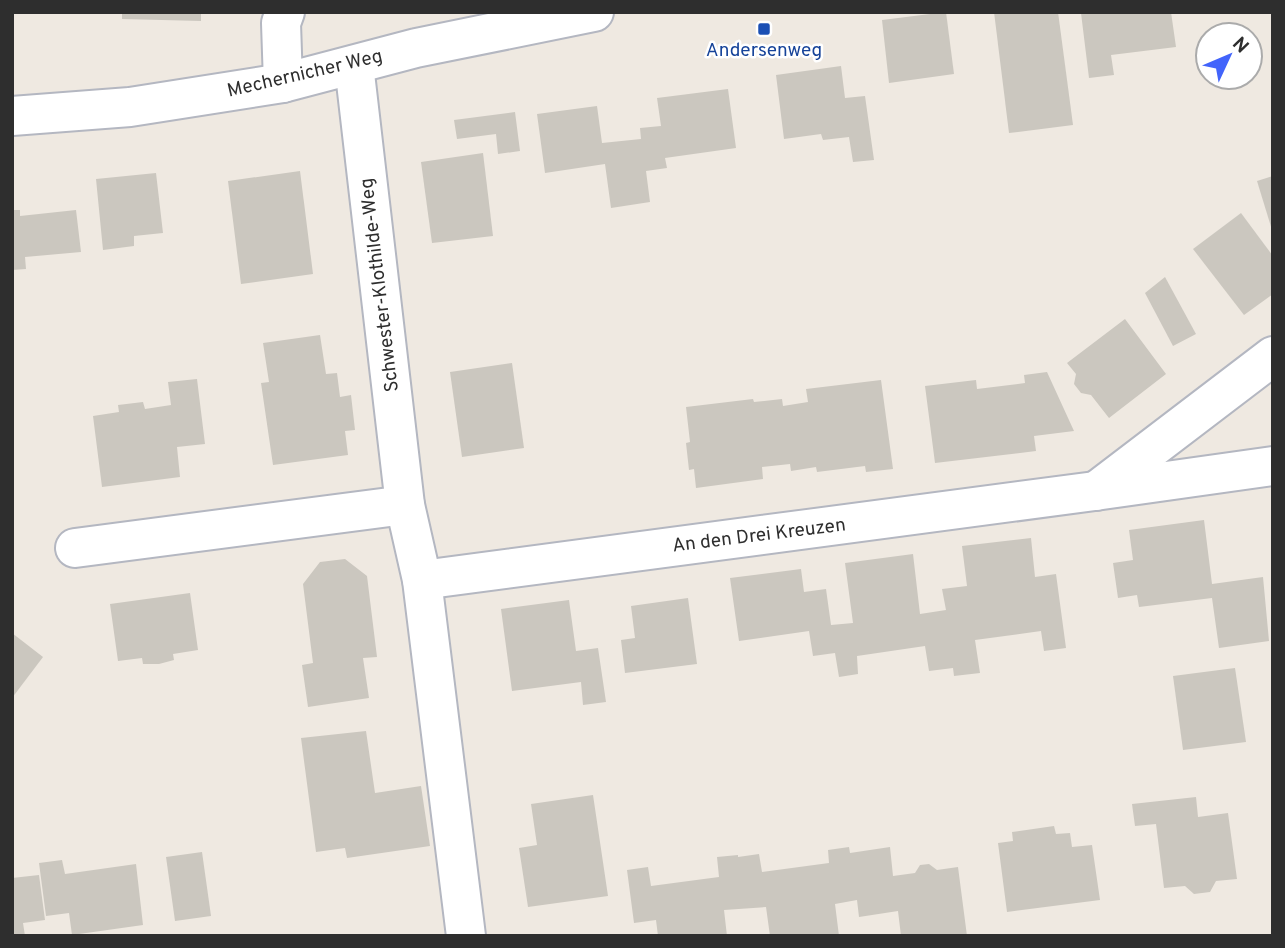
<svg xmlns="http://www.w3.org/2000/svg" width="1285" height="948" font-family="Overpass,sans-serif">
	<style>
		.building { fill: #cbc7bf }
		.lines { fill: none; stroke-linecap: round; stroke-linejoin: round }
		.street-casing { stroke: #b4b7c1; stroke-width: 42 }
		.secondary-casing { stroke: #b4b7c1; stroke-width: 42 }
		.street { stroke: #fff; stroke-width: 38 }
		.secondary { stroke: #fff; stroke-width: 38 }
		.transit-dot { fill: #1a4fb4; stroke: #fff; stroke-width: 2.5 }
		.labels { text-anchor: middle; dominant-baseline: central; stroke-width: 5; stroke-linejoin: round; paint-order: stroke }
		.transit-label { font-size: 19px; fill: #164399; stroke: #fff }
		.street-label { font-size: 19px; fill: #2e2e2e; stroke: #fff }
	</style>
	<rect width="100%" height="100%" fill="#efe9e1"/>
	<g class="building">
		<polygon points="122,12 201,12 201,21 122,19"/>
		<polygon points="946,12 954,74 889,83 882,20"/>
		<polygon points="994,12 1058,12 1073,125 1009,133"/>
		<polygon points="1089,12 1171,12 1176,47 1111,55 1114,75 1089,78 1081,13"/>
		<polygon points="841,66 845,98 865,96 874,160 853,162 849,137 823,140 821,134 784,139 776,75"/>
		<polygon points="728,89 736,148 665,158 667,168 646,171 650,202 611,208 605,164 545,173 537,114 597,106 602,143 641,139 640,128 661,126 657,98"/>
		<polygon points="515,112 520,151 498,154 496,134 457,139 454,120"/>
		<polygon points="483,153 493,236 432,243 421,162"/>
		<polygon points="300,171 313,274 241,284 228,181"/>
		<polygon points="156,173 163,233 134,236 134,246 103,250 96,179"/>
		<polygon points="1273,176 1273,230 1272,230 1257,181"/>
		<polygon points="12,210 20,210 20,216 76,210 81,252 25,257 26,269 12,270"/>
		<polygon points="1241,213 1273,256 1273,294 1244,315 1193,249"/>
		<polygon points="1165,277 1196,334 1173,346 1145,293"/>
		<polygon points="1125,319 1166,374 1109,418 1091,395 1081,393 1074,384 1076,374 1067,363"/>
		<polygon points="320,335 326,374 337,373 340,397 351,395 355,430 345,431 348,455 273,465 261,383 269,382 263,343"/>
		<polygon points="512,363 524,448 462,457 450,372"/>
		<polygon points="1047,372 1074,431 1034,436 1036,451 935,463 925,386 976,380 977,389 1025,383 1024,375"/>
		<polygon points="197,379 205,444 177,447 180,477 102,487 93,416 119,412 118,405 143,402 145,409 171,405 168,382"/>
		<polygon points="881,380 893,469 866,472 865,466 817,472 816,467 791,471 790,464 762,467 763,479 696,488 694,469 689,470 686,443 690,442 686,407 753,399 754,402 782,399 783,406 808,402 806,389"/>
		<polygon points="1204,520 1212,584 1263,577 1269,641 1219,648 1212,598 1139,607 1137,595 1118,598 1113,563 1133,560 1129,530"/>
		<polygon points="1031,538 1035,577 1056,574 1066,648 1044,651 1041,631 975,640 980,673 954,676 953,668 929,671 925,646 857,656 858,674 839,677 835,653 813,656 809,631 739,641 730,578 801,569 804,592 826,589 831,625 853,623 845,563 913,554 920,614 946,610 942,589 967,586 962,546"/>
		<polygon points="345,559 367,576 377,657 363,658 369,698 308,707 302,665 313,663 303,584 320,562"/>
		<polygon points="190,593 198,650 173,654 174,660 159,664 143,664 142,658 118,661 110,604"/>
		<polygon points="688,598 697,664 625,673 621,640 635,638 631,606"/>
		<polygon points="569,600 576,651 598,648 606,702 583,705 581,682 512,691 501,609"/>
		<polygon points="12,633 43,657 12,698"/>
		<polygon points="1235,668 1246,742 1183,750 1173,676"/>
		<polygon points="366,731 375,793 421,786 430,846 347,858 345,848 316,852 301,738"/>
		<polygon points="593,795 608,896 528,907 519,848 537,845 531,804"/>
		<polygon points="1196,797 1198,817 1228,813 1237,879 1216,881 1210,892 1194,894 1185,886 1164,888 1156,824 1135,826 1132,804"/>
		<polygon points="1054,826 1056,834 1070,833 1072,847 1092,845 1100,900 1007,912 998,843 1013,841 1012,832"/>
		<polygon points="849,847 850,853 890,847 893,876 915,873 920,865 929,864 937,870 958,867 967,936 901,936 898,911 859,917 857,900 835,904 839,936 770,936 766,907 724,910 727,936 658,936 656,920 634,923 627,870 648,867 651,886 719,877 717,857 738,855 738,857 759,854 762,872 829,863 828,850"/>
		<polygon points="202,852 211,916 175,921 166,857"/>
		<polygon points="62,860 65,874 136,864 143,925 72,935 69,913 46,916 39,863"/>
		<polygon points="39,875 45,920 23,923 25,936 12,936 12,878"/>
	</g>
	<g class="lines">
		<g class="street-casing">
			<g id="street">
				<polyline points="354,65 405,505 422,580 466,936"/>
				<polyline points="283,83 281,23 285,12"/>
				<polyline points="1096,491 1273,356"/>
				<polyline points="75,548 405,505"/>
				<polyline points="422,580 1095,491 1273,466"/>
			</g>
		</g>
		<g class="secondary-casing">
			<polyline id="secondary" points="12,116 130,107 283,83 416,48 594,12"/>
		</g>
		<use href="#street" class="street"/>
		<use href="#secondary" class="secondary"/>
	</g>
	<rect class="transit-dot" x="757" y="22" width="14" height="14" rx="3.5"/>
	<g class="labels">
		<g class="transit-label">
			<text x="764" y="51">Andersenweg</text>
		</g>
		<g class="street-label">
			<text transform="translate(305 74) rotate(-13)">Mechernicher Weg</text>
			<text transform="translate(380 285) rotate(-97)">Schwester-Klothilde-Weg</text>
			<text transform="translate(759 536) rotate(-7)">An den Drei Kreuzen</text>
		</g>
	</g>
	<rect width="1285" height="948" fill="none" stroke="#2e2e2e" stroke-width="28"/>
	<g transform="translate(1229 56) rotate(46)"><circle r="33" fill="#ffffff" stroke="#ababab" stroke-width="2"/>
	<path d="M0-5L12 26L0 18L-12 26Z" fill="#4264fb"/>
	<text y="-10" font-size="19" font-weight="bold" text-anchor="middle" fill="#2e2e2e">N</text>
	</g>
</svg>
